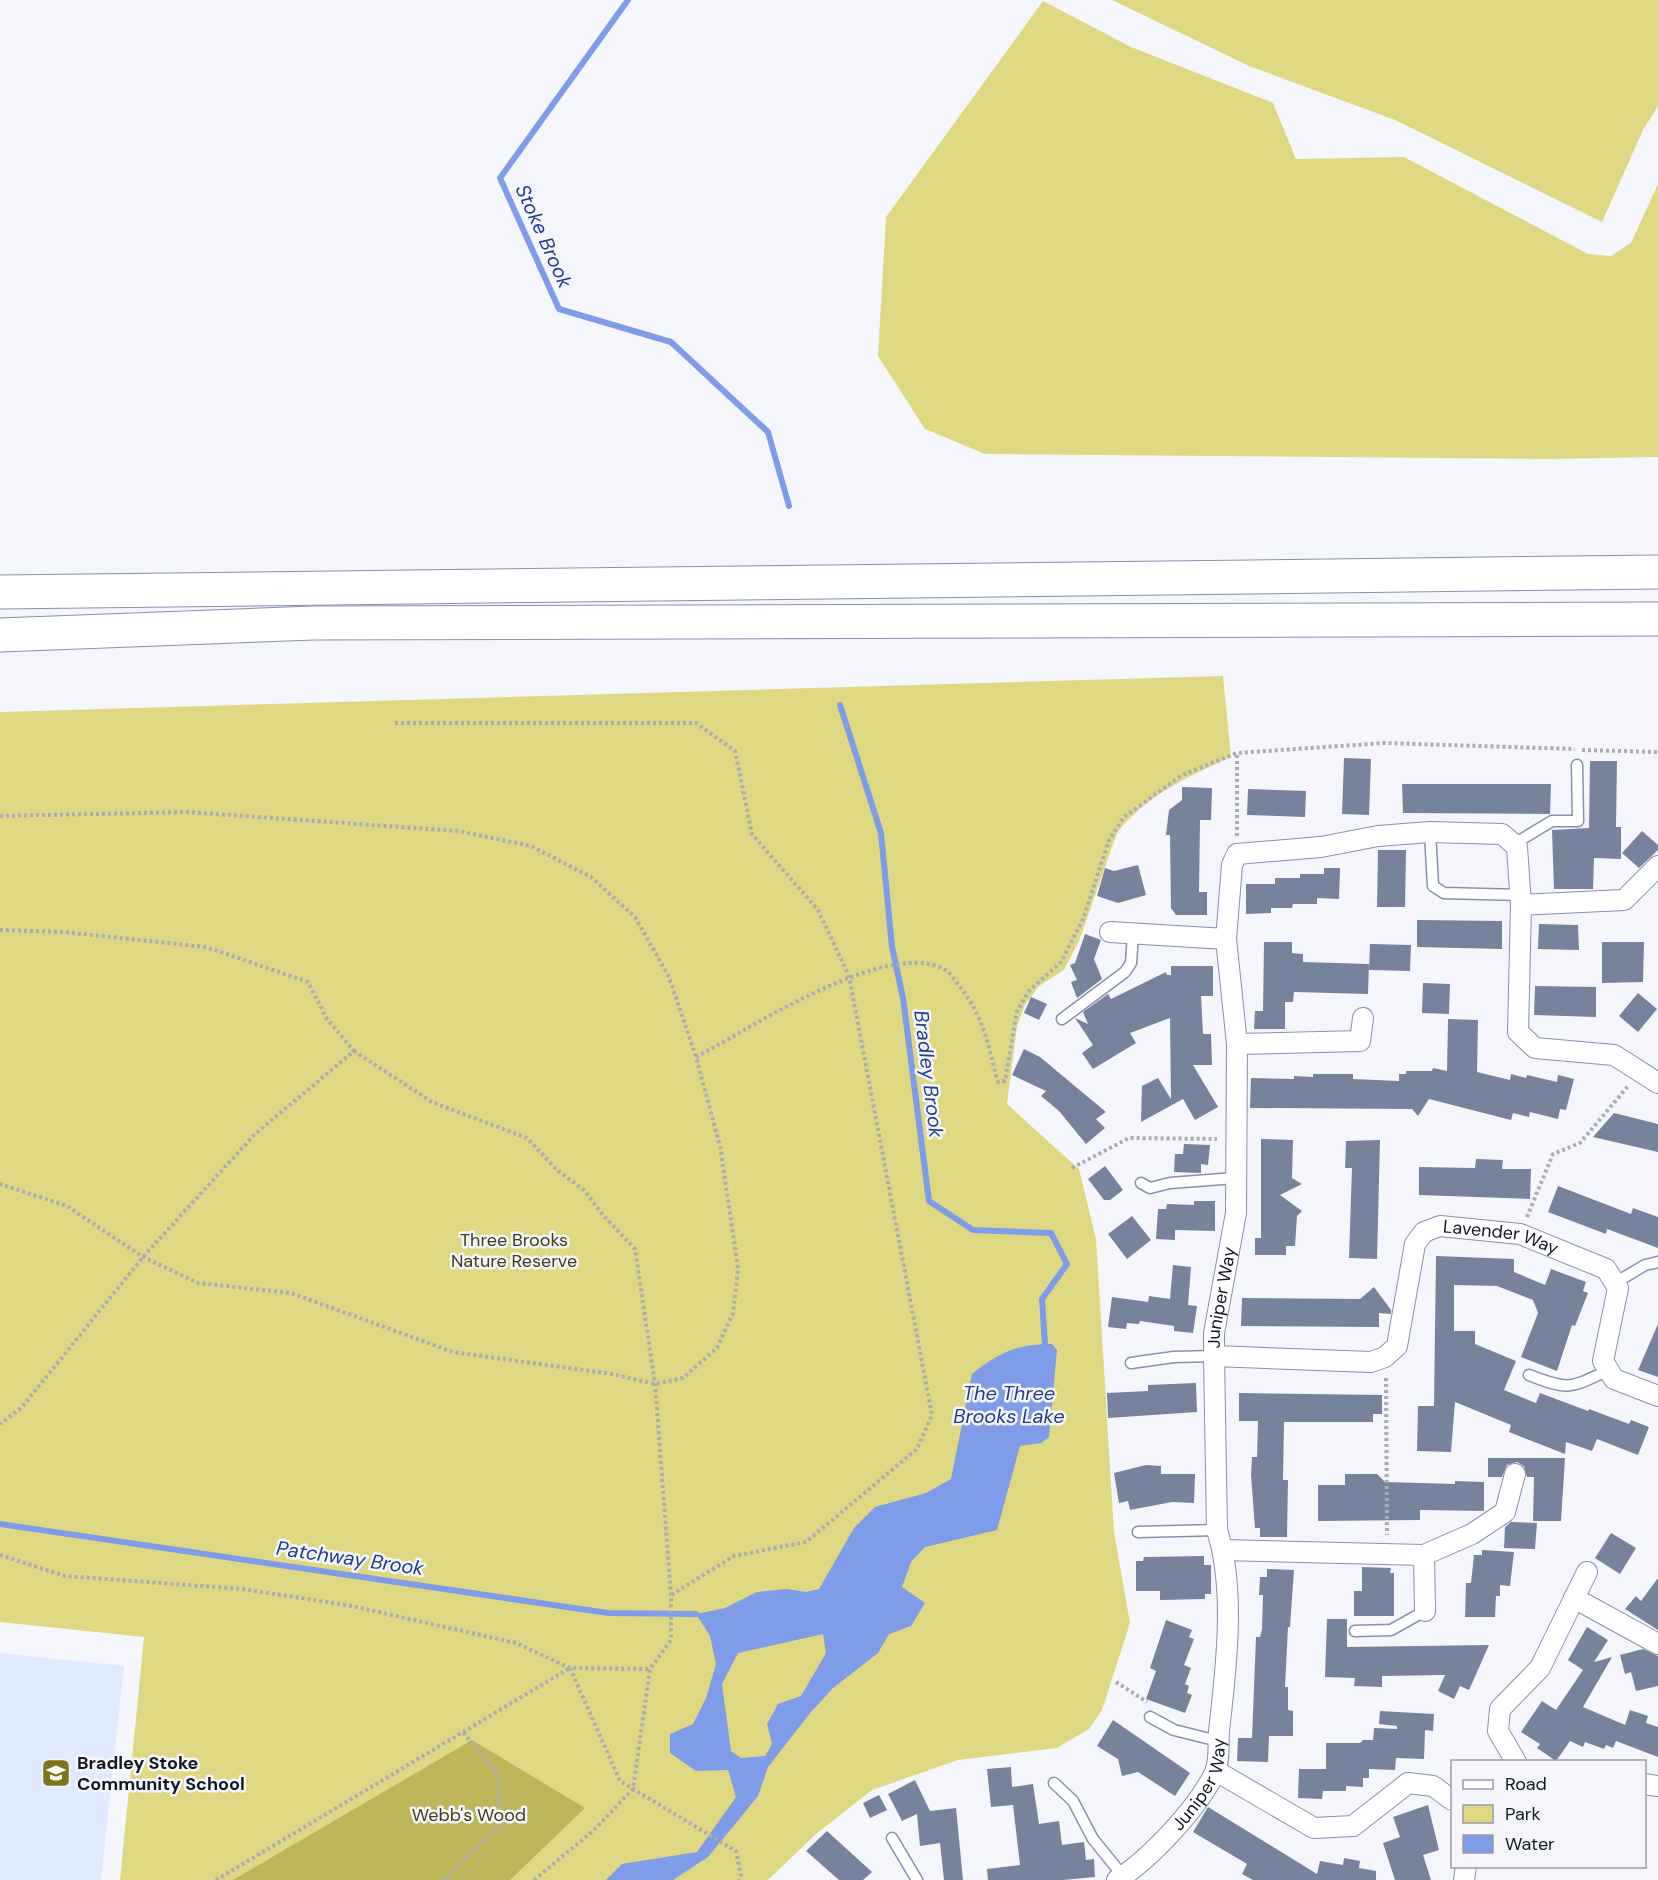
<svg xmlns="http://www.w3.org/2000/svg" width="1658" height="1880" font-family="'DM Sans',sans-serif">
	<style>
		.built { fill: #e0eaff }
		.green { fill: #dfd882 }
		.forest { fill: #bdb659 }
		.water { fill: #7e9ce7; fill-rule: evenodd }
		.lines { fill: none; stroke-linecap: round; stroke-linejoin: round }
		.stream { stroke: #7e9ce7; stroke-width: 6 }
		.building { fill: #77839c }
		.service-casing { stroke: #8692ac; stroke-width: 13 }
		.minor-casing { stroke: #8692ac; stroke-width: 22 }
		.motorway-casing { stroke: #8692ac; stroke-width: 35 }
		.path { stroke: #abadb4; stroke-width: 4; stroke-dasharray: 3 3; stroke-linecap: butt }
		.service { stroke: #fff; stroke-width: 10 }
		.minor { stroke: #fff; stroke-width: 20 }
		.motorway { stroke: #fff; stroke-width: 33 }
		.labels { text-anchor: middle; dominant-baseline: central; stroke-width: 5; stroke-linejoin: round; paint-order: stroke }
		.park-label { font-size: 18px; fill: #403d15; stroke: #f4f6fc }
		.street-label { font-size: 18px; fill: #131720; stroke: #f4f6fc }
		.poi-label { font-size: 18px; font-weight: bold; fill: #131720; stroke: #f4f6fc; text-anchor: start }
		.water-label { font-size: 20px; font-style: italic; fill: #213b91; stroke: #f4f6fc }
	</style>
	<rect width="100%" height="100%" fill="#f4f6fc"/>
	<polygon class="built" points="0,1653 124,1666 101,1880 0,1880"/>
	<g class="green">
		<polygon points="1112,0 1658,0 1658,106 1643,130 1602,222 1395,120 1249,66"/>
		<polygon points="1043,1 1131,47 1273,103 1296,159 1404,157 1588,254 1611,256 1631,243 1658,184 1658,457 1549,459 985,454 925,429 878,356 886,217"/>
		<path d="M1223,676l8,81c-42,19 -86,39 -114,76l-38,108 -15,29 -25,16 -14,19 -8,21 -10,78 72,65 17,70 18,293 16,91 -28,87 -13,19 -32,19 -99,12 -86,30 -56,44 -48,46h-648l24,-243 -144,-15v-910z"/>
	</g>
	<polygon class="forest" points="472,1740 585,1808 510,1880 233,1880"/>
	<path class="water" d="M1052,1344l5,6 -8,87 -8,6 -21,3 -23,84 -72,17 -14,15 -9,25 23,16 -14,23 -22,8 -11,19 -45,35 -22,24 -43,55 -10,29 -50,61 -35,23h-67l16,-16 75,-12 39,-55 -8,-27 -32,1 -26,-18v-19l23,-10 13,-26 10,-34 -6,-28 -14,-22 29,-6 32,-16 30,-3 19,3 13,-3 35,-61 21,-21 51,-14 25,-14 21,-105c26,-21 45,-30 80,-30zM823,1634l3,19 -25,43 -23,8 -11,20 5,20 -7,12 -24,2 -10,-7 -9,-67 16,-31z"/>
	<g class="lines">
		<g class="stream">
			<polyline points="628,0 500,178 559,309 671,342 768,432 789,506"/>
			<polyline points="840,705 881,833 892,947 903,998 929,1201 973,1230 1051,1233 1067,1264 1042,1299 1045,1344"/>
			<polyline points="0,1524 608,1613 696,1614"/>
		</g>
	</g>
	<g class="building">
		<polygon points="1344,758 1371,759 1369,815 1342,814"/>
		<polygon points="1590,761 1617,761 1616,827 1621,827 1621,859 1594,858 1593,889 1554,889 1552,830 1589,828"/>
		<polygon points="1402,784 1551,784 1550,814 1403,813"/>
		<polygon points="1182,787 1212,788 1211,820 1200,820 1199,892 1207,892 1207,915 1176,915 1171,908 1170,835 1166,835 1169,810 1182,800"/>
		<polygon points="1248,789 1306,791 1305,817 1247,815"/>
		<polygon points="1642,831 1658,845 1658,850 1639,868 1622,853"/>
		<polygon points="1378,850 1406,850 1405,907 1377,907"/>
		<polygon points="1138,865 1146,895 1118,903 1097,896 1105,868 1114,871"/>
		<polygon points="1324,868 1340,868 1339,899 1317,898 1317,904 1293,904 1292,908 1271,908 1271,913 1246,914 1246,884 1275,884 1275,878 1300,878 1300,874 1324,874"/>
		<polygon points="1417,920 1502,921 1502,949 1417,947"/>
		<polygon points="1539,924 1578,925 1579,950 1538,949"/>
		<polygon points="1085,934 1101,940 1094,959 1102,979 1077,998 1071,982 1077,980 1070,965 1075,963"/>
		<polygon points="1264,942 1292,942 1292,953 1303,954 1303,962 1369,964 1368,994 1294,992 1293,1002 1285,1002 1285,1029 1254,1029 1255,1011 1263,1011"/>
		<polygon points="1602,942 1644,942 1643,982 1602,983"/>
		<polygon points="1370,944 1411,945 1410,971 1369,970"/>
		<polygon points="1171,966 1213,966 1213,996 1201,996 1203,1034 1211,1034 1212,1065 1193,1065 1218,1107 1195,1120 1183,1099 1141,1122 1142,1086 1158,1078 1171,1099 1170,1018 1130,1033 1136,1043 1093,1069 1082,1053 1093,1045 1075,1018 1088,1024 1083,1012 1108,994 1111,999 1166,972 1167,975 1171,975"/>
		<polygon points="1423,983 1450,984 1449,1014 1422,1013"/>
		<polygon points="1535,986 1596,987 1596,1017 1534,1015"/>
		<polygon points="1638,993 1657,1009 1638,1032 1619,1016"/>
		<polygon points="1031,997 1047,1004 1039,1020 1024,1013"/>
		<polygon points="1448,1019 1478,1020 1477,1072 1510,1080 1511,1074 1526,1078 1527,1075 1557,1082 1558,1075 1574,1079 1566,1110 1560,1109 1558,1119 1530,1112 1529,1117 1513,1113 1511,1120 1429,1099 1418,1116 1412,1109 1250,1108 1251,1078 1294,1079 1294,1076 1313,1077 1313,1074 1353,1074 1353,1079 1399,1081 1399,1074 1406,1074 1406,1071 1432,1071 1433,1068 1447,1071"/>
		<polygon points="1024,1049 1040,1057 1106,1112 1096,1119 1105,1128 1086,1144 1059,1111 1041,1096 1046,1091 1012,1075"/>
		<polygon points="1614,1113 1658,1124 1658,1152 1593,1137"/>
		<polygon points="1261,1139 1293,1140 1292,1178 1302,1184 1280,1195 1302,1211 1297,1216 1295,1246 1286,1246 1286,1255 1255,1255 1255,1238 1261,1238"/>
		<polygon points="1380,1140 1377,1259 1349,1258 1352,1168 1345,1168 1346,1141"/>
		<polygon points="1184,1144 1210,1145 1208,1165 1201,1164 1201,1173 1174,1172 1175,1154 1183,1154"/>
		<polygon points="1476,1159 1503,1160 1502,1169 1531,1169 1530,1199 1419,1195 1419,1167 1475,1168"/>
		<polygon points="1105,1166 1123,1190 1110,1200 1104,1200 1088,1179"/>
		<polygon points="1558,1186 1631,1214 1633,1208 1658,1217 1658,1248 1607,1229 1606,1234 1548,1212"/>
		<polygon points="1194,1201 1215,1201 1215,1231 1175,1230 1175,1240 1156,1239 1158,1209 1166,1209 1167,1204 1194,1205"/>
		<polygon points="1132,1216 1151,1240 1127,1259 1108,1234"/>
		<polygon points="1436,1256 1514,1259 1514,1272 1545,1285 1551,1269 1586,1282 1583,1291 1588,1293 1575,1326 1572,1325 1557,1371 1521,1357 1538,1313 1533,1300 1497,1286 1454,1285 1454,1331 1475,1331 1475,1344 1516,1361 1504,1390 1536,1403 1540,1393 1588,1411 1589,1409 1629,1424 1631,1420 1649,1427 1638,1455 1597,1439 1592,1451 1566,1442 1565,1454 1509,1432 1511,1425 1455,1402 1451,1452 1417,1451 1418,1406 1434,1406"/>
		<polygon points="1173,1265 1191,1267 1188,1305 1197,1306 1193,1333 1174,1331 1174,1326 1140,1321 1139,1324 1127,1323 1126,1329 1108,1327 1112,1297 1148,1302 1149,1296 1170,1299"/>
		<polygon points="1374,1287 1391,1310 1391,1314 1379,1313 1379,1327 1241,1326 1242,1298 1360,1299"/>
		<polygon points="1658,1324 1658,1377 1638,1370"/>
		<polygon points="1196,1383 1197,1412 1108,1418 1107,1393 1148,1391 1148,1385"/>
		<polygon points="1239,1393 1382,1395 1382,1414 1373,1414 1373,1422 1284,1422 1283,1480 1288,1480 1287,1537 1260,1537 1260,1528 1255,1528 1251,1475 1252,1457 1257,1457 1258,1421 1239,1421"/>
		<polygon points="1488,1458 1565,1458 1561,1521 1533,1521 1534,1477 1527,1477 1524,1466 1517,1462 1507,1465 1502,1477 1488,1477"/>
		<polygon points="1146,1465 1161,1466 1161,1474 1195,1474 1194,1503 1172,1502 1130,1510 1128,1501 1119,1503 1114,1473"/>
		<polygon points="1345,1474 1377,1474 1385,1482 1455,1484 1455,1481 1484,1482 1484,1511 1420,1510 1420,1520 1318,1521 1318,1485 1345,1485"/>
		<polygon points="1511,1522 1537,1523 1535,1549 1504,1548 1505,1527"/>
		<polygon points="1611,1533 1636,1548 1620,1574 1595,1558"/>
		<polygon points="1482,1550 1514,1552 1510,1586 1500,1585 1500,1596 1496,1596 1495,1617 1465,1617 1466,1583 1471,1583 1474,1555 1482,1555"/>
		<polygon points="1204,1556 1204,1565 1211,1565 1211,1594 1205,1594 1205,1599 1160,1600 1160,1591 1136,1591 1136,1561 1143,1561 1144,1557"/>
		<polygon points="1362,1567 1391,1568 1390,1573 1394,1573 1394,1616 1354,1616 1354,1591 1362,1591"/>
		<polygon points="1267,1569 1294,1570 1290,1627 1288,1627 1285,1687 1288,1687 1288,1710 1293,1711 1293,1736 1269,1736 1268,1762 1237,1761 1238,1738 1252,1738 1256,1637 1260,1637 1262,1629 1263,1595 1259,1595 1260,1577 1267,1577"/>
		<polygon points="1658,1578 1658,1630 1625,1609 1636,1596 1641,1601"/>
		<polygon points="1327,1619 1347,1619 1347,1647 1489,1645 1469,1690 1460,1686 1454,1699 1438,1691 1445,1675 1382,1676 1382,1687 1354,1686 1355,1678 1325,1677"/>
		<polygon points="1166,1620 1192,1630 1189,1637 1194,1639 1184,1665 1191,1668 1185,1684 1189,1686 1187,1693 1192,1695 1185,1713 1146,1699 1156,1671 1150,1668"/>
		<polygon points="1587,1627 1608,1640 1594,1662 1612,1657 1583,1707 1625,1725 1630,1710 1648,1716 1646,1723 1658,1727 1658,1757 1616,1741 1613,1748 1606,1745 1604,1749 1585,1742 1583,1747 1570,1741 1556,1761 1537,1748 1540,1744 1521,1732 1542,1701 1556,1710 1583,1670 1568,1660"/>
		<polygon points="1643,1649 1658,1656 1658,1686 1636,1691 1631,1672 1625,1674 1620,1655"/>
		<polygon points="1380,1711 1434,1714 1433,1731 1425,1730 1424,1759 1396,1758 1395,1770 1369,1769 1369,1778 1363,1778 1363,1787 1346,1786 1346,1791 1323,1791 1322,1799 1298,1798 1299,1769 1326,1769 1326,1743 1360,1743 1363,1740 1373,1740 1374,1728 1397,1729 1397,1726 1379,1724"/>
		<polygon points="1113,1720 1190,1773 1175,1796 1138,1772 1122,1776 1118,1759 1097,1746"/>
		<polygon points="1011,1767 1012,1787 1033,1784 1039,1824 1059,1821 1062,1845 1084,1842 1086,1860 1094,1859 1095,1877 1063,1880 988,1880 987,1869 1020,1865 1013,1805 991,1807 987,1769"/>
		<polygon points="915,1780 930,1811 956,1808 963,1880 944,1880 940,1843 920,1846 917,1814 902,1821 888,1794"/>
		<polygon points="879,1795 887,1810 870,1818 863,1803"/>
		<polygon points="1428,1805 1439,1850 1423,1855 1431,1880 1395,1880 1383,1843 1400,1837 1393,1817"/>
		<polygon points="1208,1807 1317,1874 1320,1861 1343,1865 1344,1858 1360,1861 1359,1868 1376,1871 1376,1880 1253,1880 1242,1874 1247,1864 1193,1832"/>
		<polygon points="827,1831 872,1872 863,1880 839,1880 806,1851"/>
	</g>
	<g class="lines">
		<g class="service-casing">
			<g id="service">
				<polyline points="1430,832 1433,886 1444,893 1521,895"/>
				<polyline points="1514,844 1552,821 1578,821 1577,765"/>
				<polyline points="1062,1019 1125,972 1131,963 1133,934"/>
				<polyline points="1141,1183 1150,1188 1170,1183 1235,1178"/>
				<polyline points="1615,1283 1645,1265 1658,1262"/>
				<polyline points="1131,1363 1174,1357 1214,1356"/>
				<path d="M1529,1375c41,16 41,13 80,-5"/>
				<polyline points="1138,1532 1217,1530"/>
				<polyline points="1355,1631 1391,1630 1425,1611"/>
				<polyline points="1150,1717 1174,1730 1218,1741"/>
				<polyline points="1054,1783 1073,1801 1093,1839 1123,1876"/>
				<polyline points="892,1838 917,1880"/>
			</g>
		</g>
		<g class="minor-casing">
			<g id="minor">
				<polyline points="1521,905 1624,900 1658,866"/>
				<polyline points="1110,932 1226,939"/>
				<polyline points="1237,1044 1360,1041 1363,1018"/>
				<path id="s1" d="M1214,1356l157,6 14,-5 12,-11 18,-102 9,-12 16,-6 80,8 86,35 12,19 -15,73 11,18 44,17"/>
				<polyline points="1223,1550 1424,1555 1472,1534 1505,1512 1515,1474"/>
				<polyline points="1424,1555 1425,1611"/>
				<polyline points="1574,1598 1658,1644"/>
				<polyline points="1516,1762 1498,1731 1500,1709 1540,1668 1587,1572"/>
				<polyline points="1216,1771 1314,1828 1353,1826 1408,1783 1433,1786 1452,1800"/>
				<polyline points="1644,1784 1658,1786"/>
				<path id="s2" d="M1117,1880c33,-21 82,-73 98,-108 5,-11 3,-29 4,-41 7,-62 17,-141 -2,-201l-3,-174v-23l22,-120 1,-169 -11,-105 6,-74 5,-11 84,-7 57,-11 52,-4 72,2 15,13 4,58 -3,127 17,16 79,7 44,28"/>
				<polyline points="1464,1880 1466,1866"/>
			</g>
		</g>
		<g class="motorway-casing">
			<g id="motorway">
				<polyline points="0,592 1658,572"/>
				<polyline points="0,635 313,623 1658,619"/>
			</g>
		</g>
		<g class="path">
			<polyline points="395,723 696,723 735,751 752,834 818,910 849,976 932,1415 917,1449 806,1542 734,1556 671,1595"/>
			<polyline points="1582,750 1658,752"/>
			<polyline points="0,816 187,812 458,831 531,846 591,877 635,917 669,977 696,1057 720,1146 738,1268 733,1313 717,1348 683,1378 655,1384 612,1374 453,1352 291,1293 198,1283 143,1257 67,1206 0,1184"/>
			<polyline points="1237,836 1237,753"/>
			<polyline points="0,930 64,932 206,947 308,982 327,1019 354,1051 254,1135 143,1257 22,1407 0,1424"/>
			<polyline points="354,1051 432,1102 527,1138 558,1171 584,1190 603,1215 635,1249 655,1384 671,1595 671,1640 650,1669 633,1789 593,1831 534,1880"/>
			<path d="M696,1057c55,-29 189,-118 248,-88 5,2 9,9 12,13 28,33 31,60 42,100l7,-1 12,-70 12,-20 32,-29 22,-43 26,-79 15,-23 58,-42 55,-22 147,-10 191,6"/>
			<polyline points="1072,1168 1129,1138 1217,1139"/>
			<polyline points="1527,1217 1553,1154 1580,1143 1629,1085"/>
			<polyline points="1386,1378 1387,1535"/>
			<polyline points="0,1555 65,1576 243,1589 352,1606 516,1643 570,1668 650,1669"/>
			<polyline points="570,1668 620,1781 736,1851 741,1876 739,1880"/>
			<polyline points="1116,1682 1147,1702"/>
			<polyline points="216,1880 570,1668"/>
			<polyline points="444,1880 500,1824 497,1773 463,1732"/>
		</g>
		<use href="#service" class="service"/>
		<use href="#minor" class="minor"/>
		<use href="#motorway" class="motorway"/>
	</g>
	<defs>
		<g id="school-square" transform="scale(1.5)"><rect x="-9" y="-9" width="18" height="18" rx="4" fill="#7c7518" stroke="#f4f6fc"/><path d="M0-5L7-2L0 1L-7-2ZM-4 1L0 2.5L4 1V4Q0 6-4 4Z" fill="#fff"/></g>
	</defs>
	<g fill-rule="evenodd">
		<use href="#school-square" x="56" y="1773"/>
	</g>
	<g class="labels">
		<g class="park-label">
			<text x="514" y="1240">Three Brooks<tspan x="514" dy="21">Nature Reserve</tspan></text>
			<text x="469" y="1815">Webb's Wood</text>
		</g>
		<g class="street-label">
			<text stroke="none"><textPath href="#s1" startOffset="386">Lavender Way</textPath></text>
			<text stroke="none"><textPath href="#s2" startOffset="624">Juniper Way</textPath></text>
			<text stroke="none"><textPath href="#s2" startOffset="130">Juniper Way</textPath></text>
		</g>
		<g class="poi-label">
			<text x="77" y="1763">Bradley Stoke<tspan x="77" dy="21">Community School</tspan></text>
		</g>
		<g class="water-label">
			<text transform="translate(544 236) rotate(66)">Stoke Brook</text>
			<text transform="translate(929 1074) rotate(83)">Bradley Brook</text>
			<text x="1009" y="1393">The Three<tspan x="1009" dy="23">Brooks Lake</tspan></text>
			<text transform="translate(350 1558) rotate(8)">Patchway Brook</text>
		</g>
	</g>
	<rect x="1451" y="1760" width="195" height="108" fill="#f4f6fc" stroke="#9a9da4" stroke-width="1.5"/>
	<rect x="1463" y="1780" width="30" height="9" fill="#ffffff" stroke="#9a9da4" stroke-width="1.5"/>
	<text x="1505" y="1790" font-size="18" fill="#131720">Road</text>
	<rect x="1463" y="1805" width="30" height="18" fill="#dfd882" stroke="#9a9da4" stroke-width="1.5"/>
	<text x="1505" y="1820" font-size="18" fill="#131720">Park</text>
	<rect x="1463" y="1835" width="30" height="18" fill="#7e9ce7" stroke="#9a9da4" stroke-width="1.5"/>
	<text x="1505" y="1850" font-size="18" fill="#131720">Water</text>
</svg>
